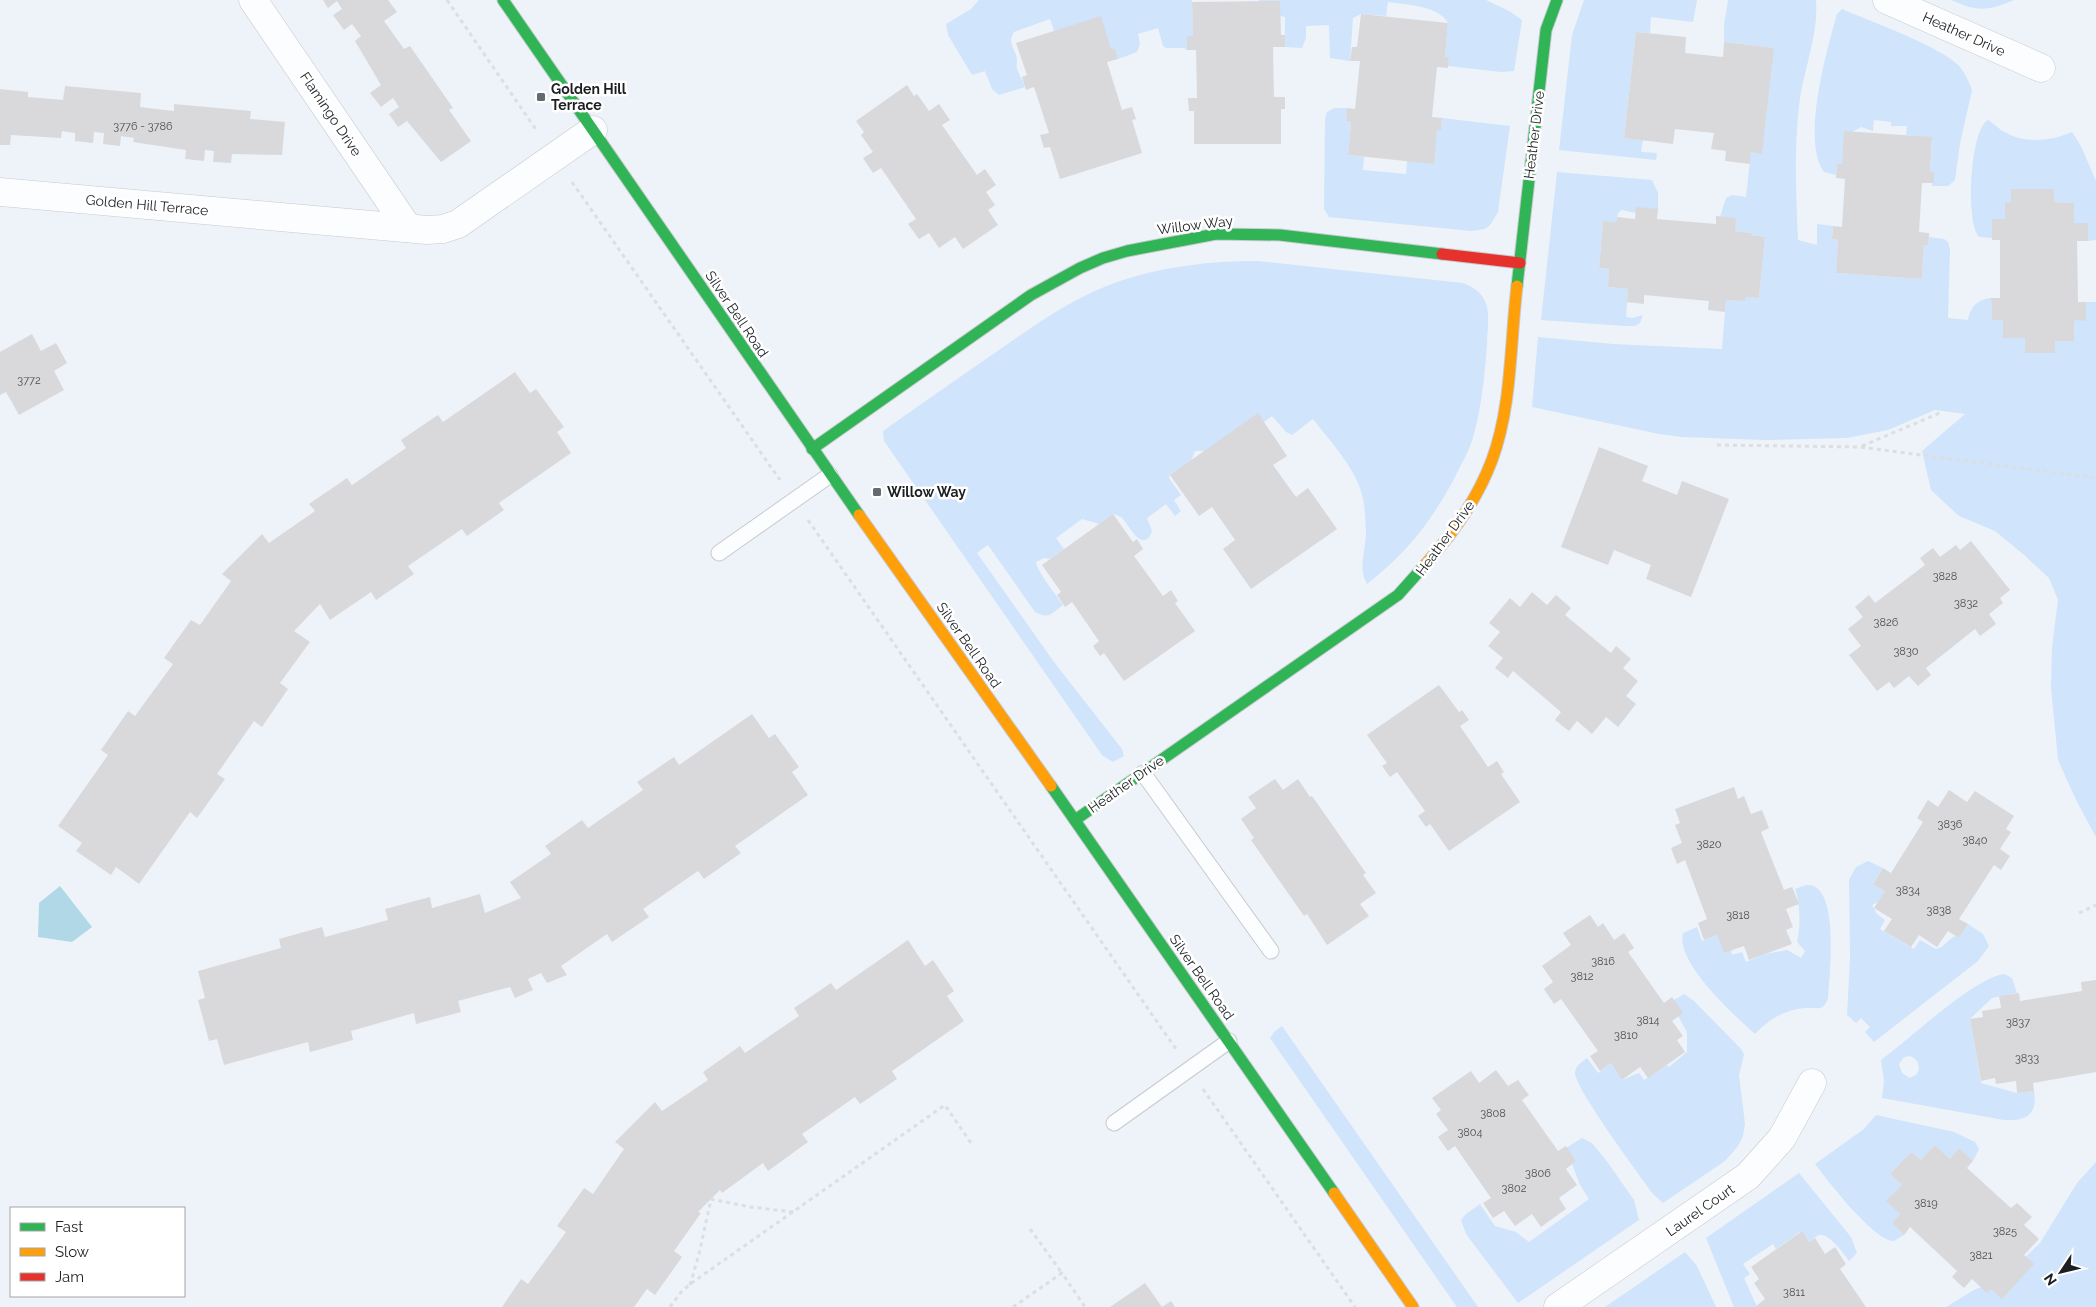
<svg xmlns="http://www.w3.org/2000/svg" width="2096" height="1307" font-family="Raleway,sans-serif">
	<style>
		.green { fill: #d0e4fb; fill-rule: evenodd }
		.water { fill: #b0d8e6 }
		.building { fill: #d9d9db }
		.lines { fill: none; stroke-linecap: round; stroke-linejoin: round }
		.lane-casing { stroke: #c7cacf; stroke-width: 17 }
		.street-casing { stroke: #c7cacf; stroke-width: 29 }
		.fast-casing { stroke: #c7cacf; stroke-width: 13 }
		.slow-casing { stroke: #c7cacf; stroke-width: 13 }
		.jam-casing { stroke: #c7cacf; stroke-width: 13 }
		.path { stroke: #dcdee0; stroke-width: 3; stroke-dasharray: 4 4; stroke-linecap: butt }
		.lane { stroke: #fcfdfe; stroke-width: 15 }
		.street { stroke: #fcfdfe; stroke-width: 28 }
		.fast { stroke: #30b455; stroke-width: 11 }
		.slow { stroke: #ff9f0a; stroke-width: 11 }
		.jam { stroke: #e5322d; stroke-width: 11 }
		.poi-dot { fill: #66696d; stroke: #fff; stroke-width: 2 }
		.labels { text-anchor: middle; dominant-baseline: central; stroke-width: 5; stroke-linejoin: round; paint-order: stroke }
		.number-label { font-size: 11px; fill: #4b4e50 }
		.street-label { font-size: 14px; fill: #1c1f22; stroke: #fff }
		.poi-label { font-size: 14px; font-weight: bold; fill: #1c1f22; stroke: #fff; text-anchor: start }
	</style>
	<rect width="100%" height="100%" fill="#eef3f9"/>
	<g class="green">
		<path d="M979,0h213l1,36h-6v14l-3,-2h-18l-3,-2 -5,-18 -20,6 2,10 -3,8 -19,7 -3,-11 -4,1 -57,-18 -4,-12 -36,13c-7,11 1,16 3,27 0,3 -1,6 0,9 1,6 6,12 8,19l-26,8 -7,-6 -7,-18 -13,4 -24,-40 -2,-11 25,-15z"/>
		<path d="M1259,0h227l23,11 13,9 -8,51 -13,1 -53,-6 1,-9 -4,-1 3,-33c-10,-18 -42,-18 -60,-21l-2,14 -25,-2 -8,4 -3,43 -20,-3 -1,-33 -23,1v12l-4,10 -17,-1v-30l-5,-1v-15l-21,1z"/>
		<polygon points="1584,0 1697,0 1693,22 1651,17 1650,33 1636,32 1624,138 1643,140 1641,152 1657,153 1656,160 1559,150 1572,35"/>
		<path d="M1728,0h88c3,35 -13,70 -17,106 -5,44 -3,89 -1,134l19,5v-21l16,2 -1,13 6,1 -2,33 86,6 2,-34h4l1,-8 15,2 4,3 2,7 -2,69 20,2c2,-13 10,-21 23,-22l1,22h11v18h22v15h29l1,-12h19v-21h12v-18h10v535l-19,-35 -19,-42 -7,-73 1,-40 6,-47 -9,-22 -26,-24 -28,-23 -36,-15 -28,-26 -9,-39 43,-37 -30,-4 -47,20 -42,8 -81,2 -83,-3 -23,-3 -127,-27 6,-70 75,7 109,5 4,-49 19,1 1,-4 13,1 6,-61 -14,-2 1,-2 -17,-2 -15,-14 6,-19 6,-3 14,2 5,-45 11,1 11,-105 -49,-6v-17z"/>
		<path d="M1951,0h63c-26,11 -37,12 -63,0z"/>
		<path d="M1842,9c27,12 101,38 118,58 5,6 9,15 12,23l-12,54 -5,36 -7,6h-16l2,-14 -4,-1 2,-33 -26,-3 1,-9h-16v-4l-17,-2 -1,11 -12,-4 -9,5 -10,32 -5,1 -1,10 -12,-3c-23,-33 3,-122 13,-158z"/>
		<polygon points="1334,108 1347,108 1346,121 1351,122 1348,155 1364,157 1363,170 1406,174 1407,161 1437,130 1441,130 1442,118 1510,126 1498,212 1490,225 1485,229 1471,231 1329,217 1324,209 1325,119 1327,112"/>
		<path d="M1988,120c5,3 9,7 13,10 21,14 48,12 71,2l9,14 15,35v59l-8,1 -14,-18 -1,-20 -19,-1 -1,-13h-42v13h-6v17h-13v19l-13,-1c-14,-15 -9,-108 9,-117z"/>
		<polygon points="1557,172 1652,180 1658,193 1658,209 1636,213 1622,210 1618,213 1616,222 1603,221 1599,268 1609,269 1608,287 1628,289 1626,317 1633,318 1643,315 1640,323 1635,326 1625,326 1541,320"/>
		<path d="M1258,261l205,22c31,12 25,32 24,60 -2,29 -5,62 -13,91 -4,16 -13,30 -20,45 -23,43 -48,75 -87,105 -9,-15 -2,-32 -1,-49 0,-10 -1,-21 -2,-31 -4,-32 -32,-60 -51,-85l-21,16 -6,-3 -14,-16 -8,6 -60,29h-9l-4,10 -21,14 -1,3 12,17 -7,5 7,11 -6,5 -9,-12 -19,14 5,13c-9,25 -24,-8 -31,-14 -2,-1 -5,-2 -8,-3l-14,10 -17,-5 -26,19 8,11 -14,10 -6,-1 -8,4c0,8 21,34 27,43 -11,8 -14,15 -28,7l-47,-67 -11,8 77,109 68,87 2,7 -11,6 -11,-7 -218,-314 -1,-10c34,-24 68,-48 103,-72 42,-29 84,-61 134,-78 46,-15 90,-20 138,-20z"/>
		<path d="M1868,861l15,7 -10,15 12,8 -7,11 -6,3 5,9 8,6 -5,9 34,20 6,-9 16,9c8,-1 12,-10 19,-13l4,2 9,-14 15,10 6,12 -11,15 -104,81 -9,-10 5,-5 -9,-9 -5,5 -9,-8 3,-57 -1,-78 7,-13z"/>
		<path d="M1806,885c35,-3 23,92 22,114 -2,4 -4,8 -8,9 -5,1 -11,-1 -16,0 -20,2 -36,12 -49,26 -20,-18 -80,-72 -72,-101l14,-6 5,14 15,-6 14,15 1,5 10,-3 4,10 19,-8 22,-4 14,8 4,-7 -8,-9c4,-15 3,-39 -2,-53z"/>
		<path d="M2004,974l8,4 5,15 -25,5 -22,21 11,64 36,10 17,-2c4,24 -8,30 -30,29l-122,-22 2,-17 -3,-21c29,-21 91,-81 123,-86zM1910,1056c8,3 11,10 7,18l-7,4 -8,-5 -3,-9 5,-7z"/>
		<path d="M1684,994l10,7 48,49 2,5 -5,20 6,49 -2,12 -5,10 -13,15 -62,42 -10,-9c-12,-17 -80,-108 -78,-122 1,-7 7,-10 12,-14l11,15 13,-10 11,17 17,-7 5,7 23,-15 2,2 18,-15v-20l-9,-16 -4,-16z"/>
		<polygon points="1282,1026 1478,1307 1457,1307 1445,1290 1270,1038 1274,1032"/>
		<path d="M1876,1115l78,17 21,10 4,7 -6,12 -14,-13 -9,11 -15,-14 -14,15 -10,-8 -21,22 12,11 -15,16 13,13 -8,9 12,12 -10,6c-19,1 -67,-61 -79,-77l49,-35z"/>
		<polygon points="1582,1138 1592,1143 1606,1160 1634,1200 1639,1220 1518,1303 1466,1234 1461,1220 1466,1214 1480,1204 1495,1226 1516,1232 1529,1242 1589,1199 1580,1185 1572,1164 1576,1161 1566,1148"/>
		<polygon points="2096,1162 2096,1307 1946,1307 1974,1290 2004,1278 2040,1243 2077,1183"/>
		<path d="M1799,1173l52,64 6,16 -8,8c-5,-7 -20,-28 -30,-26 -3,1 -7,5 -10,7l-8,-11 -25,18 -3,-5 -30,20 7,10 -6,4 13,29h-23l-28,-69z"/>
		<polygon points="1685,1252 1697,1266 1716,1307 1605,1307"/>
	</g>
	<polygon class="water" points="60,886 92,927 72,942 38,937 39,903"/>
	<g class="building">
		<polygon points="323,0 388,0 397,12 384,21 404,49 410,46 453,108 449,110 471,141 441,162 407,121 398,127 389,114 399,107 393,98 381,107 370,93 381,85 355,41 361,36 352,24 344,30 333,15 342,9 337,1 328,8"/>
		<polygon points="1280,1 1281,35 1285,35 1285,47 1273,47 1274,97 1285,97 1285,109 1281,109 1281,144 1194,144 1194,111 1189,111 1188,98 1197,98 1196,50 1187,50 1187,36 1193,36 1192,2"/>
		<polygon points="1361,14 1448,23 1445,56 1449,57 1448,68 1437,67 1432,117 1442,118 1441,130 1437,130 1434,164 1348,155 1351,122 1346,121 1347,108 1355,109 1360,61 1350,61 1352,47 1357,47"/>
		<polygon points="1101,16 1111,49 1115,48 1118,59 1107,62 1122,110 1132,107 1136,119 1132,120 1142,153 1060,179 1050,147 1044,148 1040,135 1049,133 1034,87 1026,90 1022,77 1027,75 1016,43"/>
		<polygon points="1636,32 1686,37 1685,53 1723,57 1724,42 1774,48 1762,154 1751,152 1750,164 1725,161 1726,151 1711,149 1714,133 1675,129 1673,144 1624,138"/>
		<polygon points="907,85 914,96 917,94 929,111 939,104 950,120 942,125 977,175 985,169 996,185 986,192 995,205 988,210 998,225 963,249 955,237 939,248 929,233 919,239 908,224 916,219 881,168 873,173 863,158 873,152 861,135 864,132 856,121"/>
		<polygon points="65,86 141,93 140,107 174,111 174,104 251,111 250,119 285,122 282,155 232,154 231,163 213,162 214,151 205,150 204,161 185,159 186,150 133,142 134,138 121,136 120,146 103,144 104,133 94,132 93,143 75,141 75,133 62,131 61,138 11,135 10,145 0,145 0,89 28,92 28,97 63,100"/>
		<polygon points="1844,131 1932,137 1930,171 1934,172 1934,183 1922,183 1919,232 1929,233 1929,237 1928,245 1924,245 1922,279 1836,273 1838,240 1832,239 1833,226 1842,227 1845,179 1836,178 1837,164 1842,164"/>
		<polygon points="2011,189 2054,189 2054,202 2074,203 2074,223 2088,223 2088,241 2077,241 2078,302 2086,302 2086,321 2074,320 2074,341 2055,341 2055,353 2025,353 2025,338 2003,338 2003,320 1992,320 1991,298 2000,298 2000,240 1992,240 1992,219 2005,219 2005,202 2011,202"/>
		<polygon points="1636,207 1658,209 1657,219 1716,224 1716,216 1736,218 1735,231 1752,233 1751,235 1765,237 1759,298 1746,297 1745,301 1726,300 1725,312 1708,310 1709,301 1644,295 1644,304 1627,302 1628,289 1608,287 1609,269 1599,268 1603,221 1616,222 1617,217 1635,219"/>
		<polygon points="32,334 41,351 56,343 67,363 54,371 64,390 19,415 6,392 0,395 0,352"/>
		<polygon points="515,372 530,393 536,389 564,427 557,432 571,453 499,503 504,510 467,536 462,529 408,566 414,574 376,600 371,592 330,620 320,604 294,631 310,642 280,683 288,689 262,727 254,721 217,774 225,779 197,818 190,812 139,884 116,867 111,875 76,851 82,843 58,826 108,755 101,750 128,711 135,716 173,664 164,658 191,620 200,625 231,581 222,574 262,534 269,543 315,511 309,504 347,478 352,485 406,448 401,440 438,415 443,422"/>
		<polygon points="1258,413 1287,456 1273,465 1296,497 1308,488 1337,529 1251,589 1223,549 1235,540 1212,507 1199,516 1170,475"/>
		<polygon points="1599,447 1648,466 1642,481 1677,495 1682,481 1729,499 1691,597 1646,579 1651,565 1614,550 1608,565 1561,547"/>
		<polygon points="1113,514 1133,542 1137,539 1143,549 1134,556 1163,596 1171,590 1178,601 1175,603 1195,631 1124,681 1104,653 1100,656 1093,646 1099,641 1072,602 1065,607 1057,595 1061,592 1042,565"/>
		<polygon points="1971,541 2010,590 2000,598 2003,603 1989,614 1996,624 1980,636 1975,629 1926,668 1931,675 1918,686 1909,676 1894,688 1889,682 1877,691 1849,655 1861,646 1848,629 1863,617 1855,607 1869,595 1875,603 1925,565 1920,558 1933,548 1940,557 1956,545 1960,550"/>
		<polygon points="1532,592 1547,605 1556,595 1571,608 1565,615 1611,653 1616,646 1631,659 1623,668 1638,681 1626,696 1636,704 1618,727 1606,717 1592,734 1577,721 1569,731 1555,720 1561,712 1513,671 1508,678 1495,668 1503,658 1488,646 1500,632 1489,623 1510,598 1520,607"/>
		<polygon points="1439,685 1459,712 1462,710 1469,720 1460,726 1488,767 1497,761 1504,772 1501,774 1520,802 1449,851 1430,824 1426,827 1418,816 1425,811 1397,772 1390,777 1382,766 1387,763 1367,735"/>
		<polygon points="752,714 769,738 775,734 799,767 792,772 808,795 735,846 741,853 704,879 698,871 643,909 649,917 612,942 607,934 561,966 567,975 547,983 541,973 528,979 533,990 515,998 510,987 506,988 458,1001 461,1012 416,1024 414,1013 351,1031 353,1040 310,1052 308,1042 224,1065 217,1039 209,1041 198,1000 205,998 198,971 281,948 279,939 322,927 325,937 388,920 385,909 430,897 432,908 480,894 485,913 521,898 510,882 551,854 545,846 582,820 588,828 643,790 637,782 674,757 679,765"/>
		<polygon points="1275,779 1283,790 1298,779 1310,797 1312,796 1366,873 1363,875 1376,893 1360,904 1369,916 1327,945 1307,914 1304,916 1251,840 1254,838 1241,819 1256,808 1248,797"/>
		<polygon points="1734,787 1738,799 1744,796 1751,814 1762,810 1769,828 1761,832 1784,890 1792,887 1799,904 1786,909 1793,927 1786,930 1792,944 1749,960 1744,946 1724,953 1717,935 1704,940 1698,923 1707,919 1685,860 1677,864 1671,848 1682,843 1675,825 1680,823 1675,809"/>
		<polygon points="1949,790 1967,802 1975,791 2014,816 2006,829 2011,832 2000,849 2010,856 2001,870 1994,865 1959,919 1968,924 1959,938 1948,931 1937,947 1919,935 1911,947 1884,931 1892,919 1874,908 1885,891 1873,884 1883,868 1891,873 1923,822 1917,818 1928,800 1938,807"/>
		<polygon points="1590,915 1598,927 1603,923 1614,940 1624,933 1634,948 1628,952 1664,1003 1672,997 1683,1013 1672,1021 1683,1036 1677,1040 1685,1052 1648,1078 1640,1067 1622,1080 1611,1063 1600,1071 1590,1056 1598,1051 1561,999 1554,1004 1544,989 1553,982 1542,966 1571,945 1563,933"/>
		<polygon points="908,940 925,966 933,960 954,991 947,996 964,1021 892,1071 897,1079 860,1104 855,1097 802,1134 808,1142 768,1171 763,1163 722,1193 720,1190 698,1212 701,1213 674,1251 682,1257 655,1295 647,1289 634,1307 502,1307 521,1279 528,1284 566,1232 557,1226 584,1188 593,1194 624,1149 615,1142 655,1102 662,1111 708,1080 703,1072 740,1046 745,1053 799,1016 794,1008 831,983 836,990"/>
		<polygon points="2096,980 2096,1072 2033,1083 2034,1091 2017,1093 2016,1081 1996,1084 1995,1078 1981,1081 1970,1019 1983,1017 1982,1011 2001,1008 1999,996 2019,993 2020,1001 2082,991 2081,982"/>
		<polygon points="1496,1070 1508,1086 1518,1080 1529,1095 1522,1100 1558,1151 1566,1146 1576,1161 1566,1169 1577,1185 1559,1198 1566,1209 1541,1227 1532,1214 1515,1226 1504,1211 1493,1218 1483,1203 1491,1198 1455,1146 1448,1151 1438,1137 1448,1130 1436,1114 1441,1110 1432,1098 1471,1071 1479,1083"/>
		<polygon points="1935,1145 1950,1159 1959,1148 1973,1161 1967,1168 2011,1208 2017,1203 2032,1217 2024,1225 2039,1239 2024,1255 2034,1264 2002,1299 1991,1289 1987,1293 1972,1279 1964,1288 1952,1277 1957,1271 1910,1227 1904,1235 1892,1223 1900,1214 1886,1201 1902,1185 1890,1174 1911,1152 1921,1160"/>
		<polygon points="1802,1231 1809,1242 1815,1238 1825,1254 1835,1247 1846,1264 1840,1269 1866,1307 1757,1307 1756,1306 1765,1299 1754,1283 1759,1279 1751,1267"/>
		<polygon points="1145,1283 1162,1307 1171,1301 1175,1307 1110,1307"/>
	</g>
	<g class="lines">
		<g class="lane-casing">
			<g id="lane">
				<polyline points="719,553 830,475"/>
				<polyline points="1143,773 1271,951"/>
				<polyline points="1114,1123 1229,1041"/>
			</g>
		</g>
		<g class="street-casing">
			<g id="street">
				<polyline points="253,0 408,228"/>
				<polyline points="1887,0 2041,68"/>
				<polyline points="0,192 427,230 443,229 458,224 593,130"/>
				<polyline points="1558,1307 1748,1176 1782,1138 1812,1083"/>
			</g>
		</g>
		<g class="fast-casing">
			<g id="fast">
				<polyline points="503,0 859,515"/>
				<polyline points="1517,286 1546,30 1557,0"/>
				<polyline points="812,449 1031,295 1080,268 1103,258 1127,251 1216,234 1280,235 1442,254"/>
				<polyline points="1051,786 1334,1193"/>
				<polyline points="1075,820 1398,595 1424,566"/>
			</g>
		</g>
		<g class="slow-casing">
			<g id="slow">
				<polyline points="859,515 1051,786"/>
				<path d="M1424,566c28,-31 53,-66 68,-106 20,-54 18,-116 25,-174"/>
				<polyline points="1334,1193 1413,1307"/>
			</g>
		</g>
		<g class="jam-casing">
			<polyline id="jam" points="1442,254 1520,263"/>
		</g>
		<g class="path">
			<polyline points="447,0 537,131"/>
			<polyline points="572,182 780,480"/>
			<polyline points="1717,445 1860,447 2096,478"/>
			<polyline points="1862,446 1942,412"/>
			<polyline points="808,520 1176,1049"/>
			<polyline points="2079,913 2096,905"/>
			<polyline points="1203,1089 1355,1307"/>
			<polyline points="1030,1229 1062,1273"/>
			<polyline points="690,1285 699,1254 711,1199 750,1207 794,1212"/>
			<polyline points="670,1307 682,1291 693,1282 945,1105 973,1146"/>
			<polyline points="1013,1307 1062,1273 1085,1307"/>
		</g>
		<use href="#lane" class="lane"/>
		<use href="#street" class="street"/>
		<use href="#fast" class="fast"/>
		<use href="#slow" class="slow"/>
		<use href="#jam" class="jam"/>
	</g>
	<g class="poi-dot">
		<rect x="536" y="92" width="10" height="10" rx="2.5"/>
		<rect x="872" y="487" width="10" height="10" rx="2.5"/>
	</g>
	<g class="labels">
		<g class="number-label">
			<text x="143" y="126">3776 - 3786</text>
			<text x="29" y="380">3772</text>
			<text x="1945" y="576">3828</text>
			<text x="1966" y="603">3832</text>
			<text x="1886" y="622">3826</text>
			<text x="1906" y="651">3830</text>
			<text x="1950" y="824">3836</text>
			<text x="1975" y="840">3840</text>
			<text x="1709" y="844">3820</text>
			<text x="1908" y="890">3834</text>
			<text x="1939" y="910">3838</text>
			<text x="1738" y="915">3818</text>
			<text x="1603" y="961">3816</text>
			<text x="1582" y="976">3812</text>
			<text x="1648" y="1020">3814</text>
			<text x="2018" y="1022">3837</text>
			<text x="1626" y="1035">3810</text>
			<text x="2027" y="1058">3833</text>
			<text x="1493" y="1113">3808</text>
			<text x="1470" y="1132">3804</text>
			<text x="1538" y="1173">3806</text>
			<text x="1514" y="1188">3802</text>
			<text x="1926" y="1203">3819</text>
			<text x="2005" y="1231">3825</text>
			<text x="1981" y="1255">3821</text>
			<text x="1794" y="1292">3811</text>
		</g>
		<g class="street-label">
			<text transform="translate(1964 34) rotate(24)">Heather Drive</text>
			<text transform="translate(331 114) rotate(56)">Flamingo Drive</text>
			<text transform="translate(1534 135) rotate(-83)">Heather Drive</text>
			<text transform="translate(147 205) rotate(5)">Golden Hill Terrace</text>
			<text transform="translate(1195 225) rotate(-7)">Willow Way</text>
			<text transform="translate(737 314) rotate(56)">Silver Bell Road</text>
			<text transform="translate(1445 538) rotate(-54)">Heather Drive</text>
			<text transform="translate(969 645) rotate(55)">Silver Bell Road</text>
			<text transform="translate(1126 784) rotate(-35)">Heather Drive</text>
			<text transform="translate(1202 977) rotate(55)">Silver Bell Road</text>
			<text transform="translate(1700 1210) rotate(-35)">Laurel Court</text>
		</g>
		<g class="poi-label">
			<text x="551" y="89">Golden Hill<tspan x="551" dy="16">Terrace</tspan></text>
			<text x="887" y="492">Willow Way</text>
		</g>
	</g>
	<rect x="10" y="1207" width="175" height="90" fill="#ffffff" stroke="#a4a5a7"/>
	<rect x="20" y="1223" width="25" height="8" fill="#30b455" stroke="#a4a5a7"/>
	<text x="55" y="1232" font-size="15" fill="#1c1f22">Fast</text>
	<rect x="20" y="1248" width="25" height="8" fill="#ff9f0a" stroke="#a4a5a7"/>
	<text x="55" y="1257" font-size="15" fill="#1c1f22">Slow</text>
	<rect x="20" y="1273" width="25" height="8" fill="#e5322d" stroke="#a4a5a7"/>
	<text x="55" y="1282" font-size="15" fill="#1c1f22">Jam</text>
	<g transform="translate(2061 1272) rotate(235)" stroke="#ffffff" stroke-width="4" paint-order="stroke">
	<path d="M0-4L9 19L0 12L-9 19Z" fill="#1c1f22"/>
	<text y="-8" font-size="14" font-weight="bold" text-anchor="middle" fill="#1c1f22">N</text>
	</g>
</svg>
